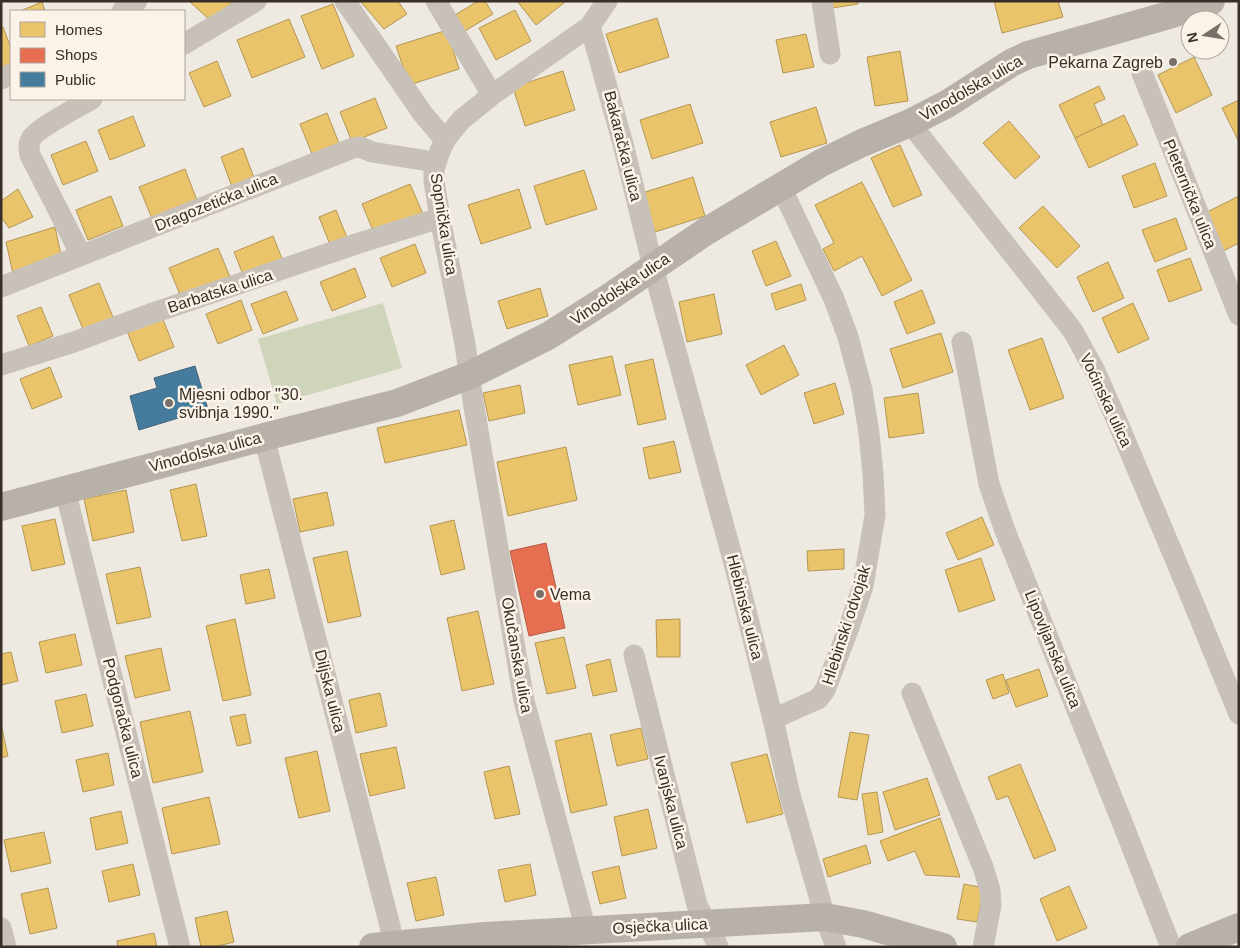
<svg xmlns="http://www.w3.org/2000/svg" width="1240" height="948" font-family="Helvetica,sans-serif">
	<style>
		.green { fill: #ced5ba }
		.homes { fill: #e9c46a; stroke: #b49756 }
		.shops { fill: #e76f51; stroke: #b35c45 }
		.public { fill: #457b9d; stroke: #41647a }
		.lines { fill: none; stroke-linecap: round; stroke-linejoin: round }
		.street { stroke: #c8c1ba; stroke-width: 21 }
		.secondary { stroke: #b8b1aa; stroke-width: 28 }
		.poi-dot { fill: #786f69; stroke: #fbf3e8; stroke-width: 2 }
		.labels { text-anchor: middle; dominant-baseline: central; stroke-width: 5; stroke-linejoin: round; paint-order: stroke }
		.poi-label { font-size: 16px; fill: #392e28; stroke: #fbf3e8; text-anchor: start }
		.street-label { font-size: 16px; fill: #392e28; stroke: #fbf3e8 }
	</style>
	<rect width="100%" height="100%" fill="#eee9e1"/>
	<polygon class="green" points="383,303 402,368 277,404 258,339"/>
	<g class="homes">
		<polygon points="189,1 233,1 213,23"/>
		<polygon points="360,1 398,1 407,14 384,29"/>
		<polygon points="478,1 485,1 493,14 465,31 455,15"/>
		<polygon points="517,1 564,1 565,2 536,25"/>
		<polygon points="825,1 857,1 858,4 826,9"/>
		<polygon points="994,1 1058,1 1063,17 1002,33"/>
		<polygon points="42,2 45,11 20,11"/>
		<polygon points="333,4 354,56 322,69 301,16"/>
		<polygon points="515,10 531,41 496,60 479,28"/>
		<polygon points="657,18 669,57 619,73 606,34"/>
		<polygon points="289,19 305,57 252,78 237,40"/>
		<polygon points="3,27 11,48 11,65 1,69 1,28"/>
		<polygon points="447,30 459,69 409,85 396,46"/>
		<polygon points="806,34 814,67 783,73 776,40"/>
		<polygon points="900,51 908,101 875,106 867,57"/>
		<polygon points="1194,57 1212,95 1176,113 1158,75"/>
		<polygon points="217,61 231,96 204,107 189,73"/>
		<polygon points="563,71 575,110 525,126 513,87"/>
		<polygon points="1099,86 1105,99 1094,104 1103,125 1075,138 1059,105"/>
		<polygon points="375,98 387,128 352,142 340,112"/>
		<polygon points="1239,100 1239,142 1222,108"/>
		<polygon points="690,104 703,143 652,159 640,120"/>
		<polygon points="816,107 827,143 781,157 770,122"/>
		<polygon points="327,113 339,143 312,154 300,124"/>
		<polygon points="1124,115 1138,145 1089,168 1075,138"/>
		<polygon points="133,116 145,146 110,160 98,130"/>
		<polygon points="1009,121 1040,157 1015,179 983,143"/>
		<polygon points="86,141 98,171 63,185 51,155"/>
		<polygon points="900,145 922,195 893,207 871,158"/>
		<polygon points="243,148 254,178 232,187 221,157"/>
		<polygon points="1155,163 1167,196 1134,208 1122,176"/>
		<polygon points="185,169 198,203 153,221 139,187"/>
		<polygon points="584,170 597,209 546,225 534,186"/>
		<polygon points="693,177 705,216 655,232 642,193"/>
		<polygon points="862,182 912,280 882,296 862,256 834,271 823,249 834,243 815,205"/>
		<polygon points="410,184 423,214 374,233 362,204"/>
		<polygon points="18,189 33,217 9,228 1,217 1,201"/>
		<polygon points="519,189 531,228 481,244 468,205"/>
		<polygon points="111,196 123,226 88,240 76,210"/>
		<polygon points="1239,196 1239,243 1223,251 1205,213"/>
		<polygon points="1043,206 1080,246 1057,268 1019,228"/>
		<polygon points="336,210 348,240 331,247 319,217"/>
		<polygon points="1176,218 1187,249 1155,262 1142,230"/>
		<polygon points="55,227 62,259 13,274 6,242"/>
		<polygon points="273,236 285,266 246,282 234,252"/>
		<polygon points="776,241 791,276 766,286 752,251"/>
		<polygon points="415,244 426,273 392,287 380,258"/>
		<polygon points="218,248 230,277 181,297 169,268"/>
		<polygon points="1190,258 1202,290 1169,302 1157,270"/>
		<polygon points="1108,262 1124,298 1093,312 1077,277"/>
		<polygon points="355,268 366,297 332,311 320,282"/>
		<polygon points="99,283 115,322 85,334 69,295"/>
		<polygon points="801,284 806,300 776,310 771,294"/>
		<polygon points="540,288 548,316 507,329 498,301"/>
		<polygon points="922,290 935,323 907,334 894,302"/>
		<polygon points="286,291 298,320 263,334 251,304"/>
		<polygon points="714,294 722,334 687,342 679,302"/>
		<polygon points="241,300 252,330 218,344 206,314"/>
		<polygon points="1133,303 1149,339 1118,353 1102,318"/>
		<polygon points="41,307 53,336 29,346 17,316"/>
		<polygon points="162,317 174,347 139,361 127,331"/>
		<polygon points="941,333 953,372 903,388 890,349"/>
		<polygon points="1042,338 1064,398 1030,410 1008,350"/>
		<polygon points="784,345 799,375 761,395 746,365"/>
		<polygon points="612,356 621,395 578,405 569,365"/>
		<polygon points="653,359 666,419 638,425 625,365"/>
		<polygon points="50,367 62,397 32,409 20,379"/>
		<polygon points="835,383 844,414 814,424 804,393"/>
		<polygon points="520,385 525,413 489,421 483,393"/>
		<polygon points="918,393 924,433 889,438 884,398"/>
		<polygon points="459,410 467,445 385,463 377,428"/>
		<polygon points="674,441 681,472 649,479 643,448"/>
		<polygon points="566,447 577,500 508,516 497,462"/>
		<polygon points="196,484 207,536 182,541 170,490"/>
		<polygon points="126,490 134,532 93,541 84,499"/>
		<polygon points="327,492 334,525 300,532 293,499"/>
		<polygon points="982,517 994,545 958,560 946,533"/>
		<polygon points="55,519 65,564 32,571 22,526"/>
		<polygon points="454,520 465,569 441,575 430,526"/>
		<polygon points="844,549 844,569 808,571 807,551"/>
		<polygon points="347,551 361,616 328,623 313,558"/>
		<polygon points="981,558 995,600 959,612 945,570"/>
		<polygon points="140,567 151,617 117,624 106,574"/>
		<polygon points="269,569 275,598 246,604 240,575"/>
		<polygon points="478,611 494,684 462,691 447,618"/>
		<polygon points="235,619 251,695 223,701 206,626"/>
		<polygon points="680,619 680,657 657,657 656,620"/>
		<polygon points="75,634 82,665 46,673 39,642"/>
		<polygon points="564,637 576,688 547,694 535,643"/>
		<polygon points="161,648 170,690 135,698 125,656"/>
		<polygon points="11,652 18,681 1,685 1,654"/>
		<polygon points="610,659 617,691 593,696 586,665"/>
		<polygon points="1039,669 1048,696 1016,707 1006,680"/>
		<polygon points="1003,674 1009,693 993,699 986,680"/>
		<polygon points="380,693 387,726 356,733 349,700"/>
		<polygon points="86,694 93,726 62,733 55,701"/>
		<polygon points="190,711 203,772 153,783 140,722"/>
		<polygon points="245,714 251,743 237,746 230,717"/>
		<polygon points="1,724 8,756 1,758"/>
		<polygon points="641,728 648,759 617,766 610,735"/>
		<polygon points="850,732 869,735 857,800 838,797"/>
		<polygon points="591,733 607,805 571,813 555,741"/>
		<polygon points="396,747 405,788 370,796 360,754"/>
		<polygon points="317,751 330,811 299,818 285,758"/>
		<polygon points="108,753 114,785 83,792 76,760"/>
		<polygon points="767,754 783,814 747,823 731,763"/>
		<polygon points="1020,764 1056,850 1034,859 1008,796 997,800 988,777"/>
		<polygon points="509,766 520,814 495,819 484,772"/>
		<polygon points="927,778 940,815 895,830 883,792"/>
		<polygon points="877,792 883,832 868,835 862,794"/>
		<polygon points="209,797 220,844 172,854 162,808"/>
		<polygon points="648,809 657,848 622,856 614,817"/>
		<polygon points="121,811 128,843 96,850 90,818"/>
		<polygon points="940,818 960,877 925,875 915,851 888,861 880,841"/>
		<polygon points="44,832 51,863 11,872 4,840"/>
		<polygon points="866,845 871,863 828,877 823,859"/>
		<polygon points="133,864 140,895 109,902 102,871"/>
		<polygon points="530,864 536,895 505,902 498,870"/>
		<polygon points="619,866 626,898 600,904 592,872"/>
		<polygon points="436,877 444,915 416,921 407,883"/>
		<polygon points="964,884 984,888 977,922 957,919"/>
		<polygon points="1069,886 1087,928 1057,941 1040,899"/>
		<polygon points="48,888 57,928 30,934 21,894"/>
		<polygon points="227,911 234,942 214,947 201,947 195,918"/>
		<polygon points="154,933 157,947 118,947 117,941"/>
	</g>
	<polygon class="shops" points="546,543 565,628 529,636 510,551"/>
	<polygon class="public" points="195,366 208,409 139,430 130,396 157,388 154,378"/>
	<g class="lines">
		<g class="street">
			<polyline points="345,1 423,114 445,140"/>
			<polyline points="436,1 492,95"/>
			<polyline points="822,1 830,54"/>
			<polyline points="122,11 137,1"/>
			<polyline points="590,26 623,144 653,267 735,567 773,719 790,795 825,917 836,947"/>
			<polyline points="184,44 256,1"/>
			<polyline points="1142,73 1239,315"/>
			<polyline points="1,79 11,74"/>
			<polyline points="910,123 1073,331 1095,371 1117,421 1186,585 1239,714"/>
			<path d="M81,255l-51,-100c-1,-6 -2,-11 1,-16 5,-10 49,-33 61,-40"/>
			<polyline points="1,287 353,148 360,147 372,152 435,162"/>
			<polyline points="962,342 989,484 1004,528 1124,827 1171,947"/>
			<polyline points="1,365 74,342 150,314 359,243 440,218"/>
			<polyline points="264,437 390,926 393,947"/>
			<polyline points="65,490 180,947"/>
			<polyline points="634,655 697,905 714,937 718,947"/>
			<polyline points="912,693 983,867 990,890 991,905 983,947"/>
			<polyline points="773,719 818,699 825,690 848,630 863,586 875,515 873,474 869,433 862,390 848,337 834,299 781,187"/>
			<polyline points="1,928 6,947"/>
			<polyline points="585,930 582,915 524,701 473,401 465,344 440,218 434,181 434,169 440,151 445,140 461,120 492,95 590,26 607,1"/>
		</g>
		<g class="secondary">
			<polyline points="1,507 264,437 397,403 470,375 548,336 608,298 705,232 821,163 862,143 910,123 947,104 1011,63 1028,55 1169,15 1211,1"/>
			<polyline points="373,947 485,936 825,917 863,924 943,947"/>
			<polyline points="1190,947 1239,927"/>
		</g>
	</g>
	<g class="poi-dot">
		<circle cx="1173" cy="62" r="5"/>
		<circle cx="169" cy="403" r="5"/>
		<circle cx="540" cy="594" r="5"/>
	</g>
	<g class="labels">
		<g class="poi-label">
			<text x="1163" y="62" text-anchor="end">Pekarna Zagreb</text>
			<text x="179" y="394">Mjesni odbor "30.<tspan x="179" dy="18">svibnja 1990."</tspan></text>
			<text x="550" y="594">Vema</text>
		</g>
		<g class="street-label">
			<text transform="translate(971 88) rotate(-30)">Vinodolska ulica</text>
			<text transform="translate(623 146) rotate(76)">Bakaračka ulica</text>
			<text transform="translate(1190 194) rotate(68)">Pleternička ulica</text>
			<text transform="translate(216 202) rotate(-22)">Dragozetićka ulica</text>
			<text transform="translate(444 224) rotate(81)">Sopnička ulica</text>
			<text transform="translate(620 289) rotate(-34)">Vinodolska ulica</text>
			<text transform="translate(220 291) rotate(-18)">Barbatska ulica</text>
			<text transform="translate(1106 400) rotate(65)">Voćinska ulica</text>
			<text transform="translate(205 452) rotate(-15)">Vinodolska ulica</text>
			<text transform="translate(745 607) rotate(76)">Hlebinska ulica</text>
			<text transform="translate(846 625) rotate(-72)">Hlebinski odvojak</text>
			<text transform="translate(1053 649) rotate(68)">Lipovljanska ulica</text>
			<text transform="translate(517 655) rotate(80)">Okučanska ulica</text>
			<text transform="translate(330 691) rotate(76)">Diljska ulica</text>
			<text transform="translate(123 718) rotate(76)">Podgoračka ulica</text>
			<text transform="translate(671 802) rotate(76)">Ivanjska ulica</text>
			<text transform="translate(660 926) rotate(-3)">Osječka ulica</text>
		</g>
	</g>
	<rect width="1240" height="948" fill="none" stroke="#392e28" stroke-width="5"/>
	<rect x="10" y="10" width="175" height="90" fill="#fbf3e8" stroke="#ada49b"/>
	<rect x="20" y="22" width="25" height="15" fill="#e9c46a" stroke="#ada49b"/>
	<text x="55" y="35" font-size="15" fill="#392e28">Homes</text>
	<rect x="20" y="48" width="25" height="15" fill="#e76f51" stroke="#ada49b"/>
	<text x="55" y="60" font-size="15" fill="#392e28">Shops</text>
	<rect x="20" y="72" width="25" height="15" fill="#457b9d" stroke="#ada49b"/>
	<text x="55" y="85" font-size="15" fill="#392e28">Public</text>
	<g transform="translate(1205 35) rotate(258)"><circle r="24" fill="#fbf3e8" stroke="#ada49b"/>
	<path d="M0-4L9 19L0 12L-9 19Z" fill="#786f69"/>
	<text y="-8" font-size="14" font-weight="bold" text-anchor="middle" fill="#392e28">N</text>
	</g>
</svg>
